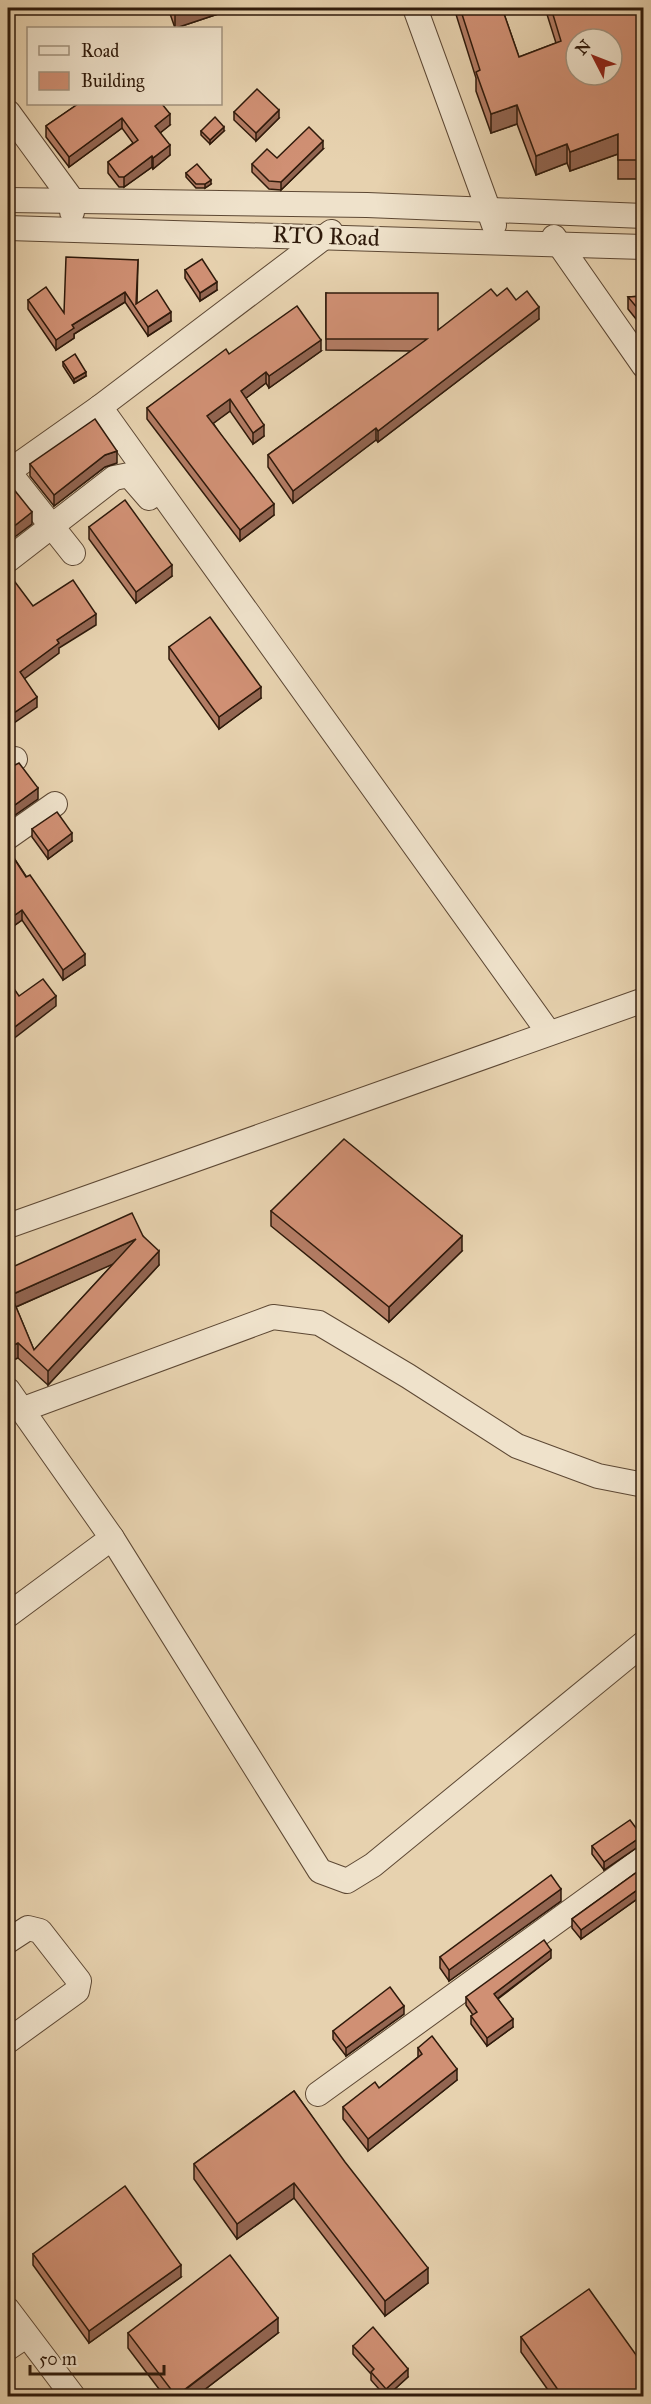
<svg xmlns="http://www.w3.org/2000/svg" width="651" height="2404" font-family="'IM FELL Great Primer',serif">
	<style>
		.lines { fill: none; stroke-linecap: round; stroke-linejoin: round }
		.minor-casing { stroke: #5d4834; stroke-width: 26 }
		.minor { stroke: #efe2cb; stroke-width: 24 }
		.wall { fill: #b37c64; stroke: #2f1a0b; stroke-width: 1.5; fill-rule: evenodd }
		.shaded-wall { fill: #926551; stroke: #2f1a0b; stroke-width: 1.5 }
		.building { fill: #d09074; stroke: #2f1a0b; stroke-width: 1.5; fill-rule: evenodd }
		.labels { text-anchor: middle; dominant-baseline: central; stroke-width: 4.5; stroke-linejoin: round; paint-order: stroke }
		.street-label { font-size: 24px; fill: #2f1a0b; stroke: #efe2cb }
	</style>
	<rect width="100%" height="100%" fill="#e7d2af"/>
	<filter id="stains"><feTurbulence type="fractalNoise" baseFrequency=".00333" numOctaves="4"/><feColorMatrix values="0 0 0 0 .2 0 0 0 0 .09 0 0 0 0 .02 0 0 0 .5 -.17"/></filter>
	<radialGradient id="worn" r=".72"><stop offset=".6" stop-color="#630" stop-opacity="0"/><stop offset="1" stop-color="#630" stop-opacity=".3"/></radialGradient>
	<g class="lines">
		<g class="minor-casing">
			<g id="minor">
				<polyline points="415,8 494,225"/>
				<polyline points="8,112 73,201 72,212"/>
				<polyline points="8,200 367,205 644,216"/>
				<polyline points="8,228 644,247"/>
				<polyline points="554,237 644,366"/>
				<polyline points="100,407 549,1033"/>
				<polyline points="8,471 73,553"/>
				<polyline points="8,472 100,407 331,232"/>
				<polyline points="8,560 114,478 129,475 149,498"/>
				<polyline points="8,764 15,759"/>
				<polyline points="8,837 55,804"/>
				<polyline points="8,1226 644,1000"/>
				<polyline points="8,1390 112,1538 8,1615"/>
				<polyline points="21,1410 273,1317 319,1323 408,1376 517,1446 598,1476 644,1485"/>
				<polyline points="112,1538 320,1871 347,1881 373,1865 644,1643"/>
				<polyline points="8,1941 28,1928 40,1931 79,1981 77,1991 8,2041"/>
				<polyline points="318,2094 644,1858"/>
				<polyline points="8,2310 73,2396"/>
				<polyline points="8,2348 26,2336"/>
			</g>
		</g>
		<use href="#minor" class="minor"/>
	</g>
	<g class="wall">
		<polygon points="168,8 236,8 176,28 175,28"/>
		<polygon points="454,8 502,8 519,57 556,43 545,8 644,8 644,179 618,179 618,154 570,171 567,163 536,175 517,124 491,133 476,91 476,78"/>
		<polygon points="78,104 170,125 160,133 170,155 153,169 152,167 124,187 119,187 108,173 108,162 133,143 122,128 69,167 46,137 46,126"/>
		<polygon points="234,112 279,118 256,141 234,120"/>
		<polygon points="201,131 224,131 210,144 201,135"/>
		<polygon points="323,149 281,190 269,189 252,172 252,164"/>
		<polygon points="186,173 211,184 205,188 196,188 186,177"/>
		<polygon points="138,260 137,304 171,321 148,336 125,302 74,334 74,338 56,350 28,309 28,300 64,313"/>
		<polygon points="185,270 217,290 200,301 185,278"/>
		<polygon points="326,293 438,330 497,296 516,300 539,319 378,442 376,440 293,503 268,467 268,455 411,351 326,350"/>
		<polygon points="644,296 644,329 628,309 628,297"/>
		<polygon points="321,351 269,388 266,383 246,398 264,436 253,444 230,411 213,423 274,515 240,541 147,419 147,408 229,354"/>
		<polygon points="63,362 86,376 74,383 63,366"/>
		<polygon points="117,463 105,467 54,506 30,476 30,464"/>
		<polygon points="89,527 172,576 136,603 89,539"/>
		<polygon points="169,647 261,698 219,729 169,659"/>
		<polygon points="32,829 72,841 48,859 32,837"/>
		<polygon points="8,849 85,965 63,980 22,920 8,930"/>
		<polygon points="271,1211 462,1251 389,1322 271,1226"/>
		<path d="M143,1236l16,29 -111,120 -30,-27 -8,3 -2,-6v-86zM114,1263l-80,87 -18,-43z"/>
		<polygon points="642,1844 604,1870 592,1854 592,1846"/>
		<polygon points="644,1867 644,1894 581,1939 572,1928 572,1919"/>
		<polygon points="561,1901 449,1981 440,1968 440,1957"/>
		<polygon points="551,1958 498,1999 513,2027 487,2046 471,2024 471,2016 473,2015 466,2005 466,1997"/>
		<polygon points="404,2014 346,2056 333,2039 333,2031"/>
		<polygon points="418,2048 457,2080 368,2151 343,2119 343,2107 379,2088 418,2057"/>
		<polygon points="294,2091 428,2283 385,2316 294,2198 237,2239 194,2179 194,2164"/>
		<polygon points="33,2254 181,2277 89,2343 33,2265"/>
		<polygon points="128,2333 278,2333 195,2397 165,2397 128,2348"/>
		<polygon points="521,2337 644,2397 553,2397 521,2352"/>
		<polygon points="353,2346 408,2377 386,2397 371,2380 371,2374 353,2354"/>
	</g>
	<g class="shaded-wall">
		<polygon points="8,8 21,8 8,16"/>
		<polygon points="175,8 236,8 176,28 175,28"/>
		<polygon points="517,105 517,124 491,133 491,114"/>
		<polygon points="279,110 279,118 256,141 256,133"/>
		<polygon points="170,114 170,125 155,137 155,126"/>
		<polygon points="122,118 122,128 69,167 69,157"/>
		<polygon points="224,127 224,131 210,144 210,140"/>
		<polygon points="618,134 618,154 570,171 570,152"/>
		<polygon points="323,141 323,149 281,190 281,182"/>
		<polygon points="567,144 567,163 536,175 536,156"/>
		<polygon points="170,145 170,155 153,169 153,158"/>
		<polygon points="152,156 152,167 124,187 124,177"/>
		<polygon points="211,180 211,184 205,188 205,184"/>
		<polygon points="217,282 217,290 200,301 200,293"/>
		<polygon points="125,292 125,302 74,334 74,338 56,350 56,340 72,325"/>
		<polygon points="539,307 539,319 378,442 378,431"/>
		<polygon points="171,312 171,321 148,336 148,327"/>
		<polygon points="321,340 321,351 269,388 269,376"/>
		<polygon points="86,372 86,376 74,383 74,379"/>
		<polygon points="266,372 266,383 241,402 241,391"/>
		<polygon points="230,399 230,411 207,428 207,416"/>
		<polygon points="264,425 264,436 253,444 253,433"/>
		<polygon points="376,428 376,440 293,503 293,491"/>
		<polygon points="117,451 117,463 105,467 54,506 54,495 105,455"/>
		<polygon points="274,504 274,515 240,541 240,530"/>
		<polygon points="32,512 32,524 8,542 8,531"/>
		<polygon points="172,565 172,576 136,603 136,592"/>
		<polygon points="96,614 96,625 59,648 59,653 20,682 20,672 57,640"/>
		<polygon points="261,687 261,698 219,729 219,717"/>
		<polygon points="37,697 37,707 8,727 8,717"/>
		<polygon points="38,788 38,799 8,820 8,810"/>
		<polygon points="72,833 72,841 48,859 48,851"/>
		<polygon points="22,910 22,920 8,930 8,920"/>
		<polygon points="85,954 85,965 63,980 63,970"/>
		<polygon points="56,996 56,1006 8,1043 8,1032"/>
		<polygon points="462,1236 462,1251 389,1322 389,1307"/>
		<polygon points="136,1239 136,1254 11,1309 11,1295"/>
		<polygon points="159,1251 159,1265 48,1385 48,1371"/>
		<polygon points="18,1343 18,1358 10,1361 10,1347"/>
		<polygon points="642,1836 642,1844 604,1870 604,1862"/>
		<polygon points="644,1885 644,1894 581,1939 581,1930"/>
		<polygon points="561,1889 561,1901 449,1981 449,1970"/>
		<polygon points="551,1950 551,1958 494,2001 494,1994"/>
		<polygon points="404,2006 404,2014 346,2056 346,2048"/>
		<polygon points="513,2019 513,2027 487,2046 487,2038"/>
		<polygon points="457,2069 457,2080 368,2151 368,2139"/>
		<polygon points="294,2183 294,2198 237,2239 237,2224"/>
		<polygon points="181,2265 181,2277 89,2343 89,2331"/>
		<polygon points="428,2268 428,2283 385,2316 385,2301"/>
		<polygon points="278,2318 278,2333 195,2397 176,2397"/>
		<polygon points="408,2369 408,2377 386,2397 386,2389"/>
	</g>
	<g class="building">
		<path d="M460,8h42l17,49 42,-16 -10,-33h93v152h-26v-26l-48,18 -3,-8 -31,12 -19,-51 -26,9 -15,-42 4,-2zM576,39h36v36h-36z"/>
		<polygon points="257,89 279,110 256,133 234,112"/>
		<polygon points="78,104 162,104 170,114 155,126 170,145 153,158 152,156 124,177 119,177 108,162 138,140 122,118 69,157 46,126"/>
		<polygon points="215,117 224,127 210,140 201,131"/>
		<polygon points="309,127 323,141 281,182 269,181 252,164 267,149 277,158"/>
		<polygon points="197,164 211,180 205,184 196,184 186,173"/>
		<polygon points="66,257 138,260 136,304 157,290 171,312 148,327 125,292 72,325 74,328 56,340 28,300 46,287 64,313"/>
		<polygon points="202,259 217,282 200,293 185,270"/>
		<polygon points="507,288 516,300 527,291 539,307 378,431 376,428 293,491 268,455 427,339 326,339 326,293 438,293 438,330 491,289 497,296"/>
		<polygon points="644,296 644,316 628,297"/>
		<polygon points="297,306 321,340 269,376 266,372 241,391 264,425 253,433 230,399 207,416 274,504 240,530 147,408 226,349 229,354"/>
		<polygon points="75,354 86,372 74,379 63,362"/>
		<polygon points="95,419 117,451 105,455 54,495 30,464"/>
		<polygon points="8,482 32,512 8,531"/>
		<polygon points="125,500 172,565 136,592 89,527"/>
		<polygon points="12,578 33,606 73,580 96,614 57,640 59,643 20,672 37,697 8,717 8,582"/>
		<polygon points="210,617 261,687 219,717 169,647"/>
		<polygon points="19,763 38,788 8,810 8,767 9,768"/>
		<polygon points="57,812 72,833 48,851 32,829"/>
		<polygon points="8,849 26,877 30,875 85,954 63,970 22,910 8,920"/>
		<polygon points="43,979 56,996 8,1032 8,980 19,996"/>
		<polygon points="344,1139 462,1236 389,1307 271,1211"/>
		<path d="M132,1213l11,23 16,15 -111,120 -30,-28 -8,4 -2,-6v-72zM136,1239l-102,111 -23,-55z"/>
		<polygon points="630,1820 642,1836 604,1862 592,1846"/>
		<polygon points="644,1867 644,1885 581,1930 572,1919"/>
		<polygon points="551,1875 561,1889 449,1970 440,1957"/>
		<polygon points="544,1940 551,1950 494,1994 513,2019 487,2038 471,2016 477,2012 466,1997"/>
		<polygon points="390,1987 404,2006 346,2048 333,2031"/>
		<polygon points="432,2036 457,2069 368,2139 343,2107 375,2082 379,2088 422,2054 418,2048"/>
		<polygon points="294,2091 345,2162 428,2268 385,2301 294,2183 237,2224 194,2164"/>
		<polygon points="125,2186 181,2265 89,2331 33,2254"/>
		<polygon points="230,2255 278,2318 176,2396 128,2333"/>
		<polygon points="589,2289 644,2366 644,2397 563,2397 521,2337"/>
		<polygon points="373,2327 408,2369 386,2389 371,2372 374,2369 353,2346"/>
	</g>
	<g class="labels">
		<g class="street-label">
			<text transform="translate(326 236) rotate(2)">RTO Road</text>
		</g>
	</g>
	<rect width="651" height="2404" fill="none" stroke="#e7d2af" stroke-width="30"/>
	<rect x="9" y="9" width="633" height="2386" fill="none" stroke="#2f1a0b" stroke-width="3"/>
	<rect x="15" y="15" width="621" height="2374" fill="none" stroke="#2f1a0b" stroke-width="1.5"/>
	<rect x="27" y="27" width="195" height="78" fill="#efe2cb" stroke="#a2927e" stroke-width="1.5"/>
	<rect x="39" y="46" width="30" height="9" fill="#efe2cb" stroke="#a2927e" stroke-width="1.5"/>
	<text x="81" y="57" font-size="18" fill="#2f1a0b">Road</text>
	<rect x="39" y="72" width="30" height="18" fill="#d09074" stroke="#a2927e" stroke-width="1.5"/>
	<text x="81" y="87" font-size="18" fill="#2f1a0b">Building</text>
	<g transform="translate(594 57) rotate(312)"><circle r="28" fill="#efe2cb" stroke="#a2927e" stroke-width="1.5"/>
	<path d="M0-4.5L10 22L0 15L-10 22Z" fill="#8f2418"/>
	<text y="-9" font-size="16" font-weight="bold" text-anchor="middle" fill="#2f1a0b">N</text>
	</g>
	<path d="M30 2365v9h134v-9" fill="none" stroke="#2f1a0b" stroke-width="3"/>
	<text x="39" y="2365" font-size="18" fill="#2f1a0b" stroke="#efe2cb" stroke-width="4.5" paint-order="stroke">50 m</text>
	<rect width="100%" height="100%" filter="url(#stains)"/>
	<rect width="100%" height="100%" fill="url(#worn)"/>
</svg>
